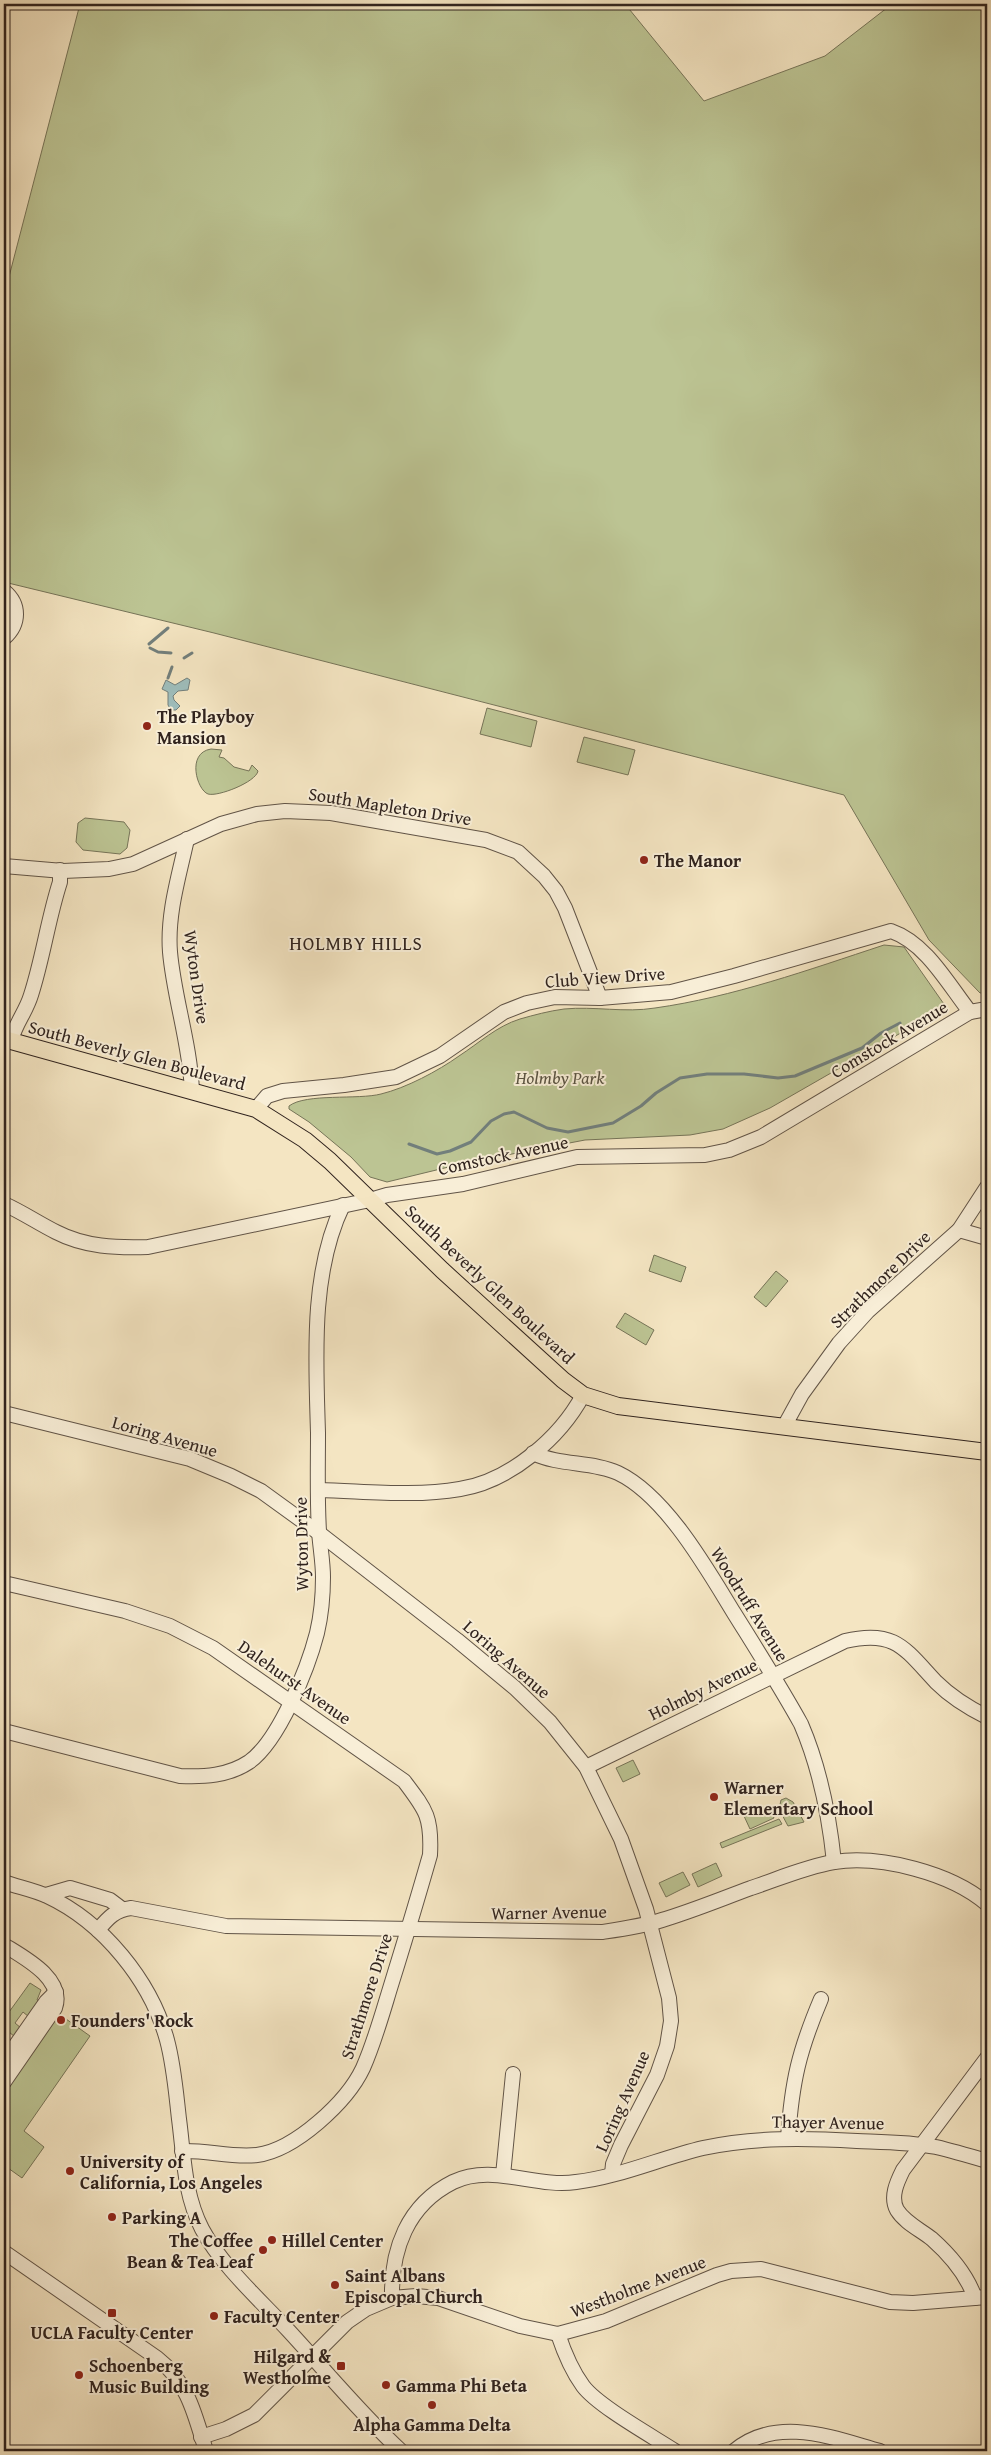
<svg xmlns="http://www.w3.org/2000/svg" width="991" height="2455" font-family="'Gentium Book Plus',serif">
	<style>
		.green { fill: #bcc493; stroke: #767458 }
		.water { fill: #9ebdbb; stroke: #727f7c }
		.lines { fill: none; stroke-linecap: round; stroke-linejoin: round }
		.stream { stroke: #727f7c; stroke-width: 3 }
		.minor-casing { stroke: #615447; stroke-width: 16 }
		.major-casing { stroke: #30231e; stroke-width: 18 }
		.minor { stroke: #f8eed7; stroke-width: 14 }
		.major { stroke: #f4e5c2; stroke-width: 16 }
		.poi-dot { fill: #8f2418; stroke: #f8eed7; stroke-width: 2 }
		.labels { text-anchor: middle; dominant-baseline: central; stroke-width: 4; stroke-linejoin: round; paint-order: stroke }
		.poi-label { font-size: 18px; font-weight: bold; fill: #30231e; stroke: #f8eed7; text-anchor: start }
		.street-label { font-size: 18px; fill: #30231e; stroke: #f8eed7 }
		.park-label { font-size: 18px; font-style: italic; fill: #5a5341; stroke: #f8eed7 }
		.neighbourhood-label { font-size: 19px; letter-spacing: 1px; fill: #30231e; stroke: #f8eed7 }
	</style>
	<rect width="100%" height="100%" fill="#f4e5c2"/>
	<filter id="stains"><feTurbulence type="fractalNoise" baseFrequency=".004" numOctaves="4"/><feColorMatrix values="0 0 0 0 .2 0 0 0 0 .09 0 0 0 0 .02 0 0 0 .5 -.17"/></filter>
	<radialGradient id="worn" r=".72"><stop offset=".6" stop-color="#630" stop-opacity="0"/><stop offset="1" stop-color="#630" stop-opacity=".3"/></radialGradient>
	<g class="green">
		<polygon points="80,4 625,4 704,101 825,56 892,4 987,4 987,992 980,993 929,940 844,795 214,633 4,582 4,296"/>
		<polygon points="487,708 537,721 531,747 480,734"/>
		<polygon points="584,737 635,750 628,775 577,762"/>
		<path d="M211,749l11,1 -3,7 5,1 10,9 15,4 3,-6 6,6c-2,11 -40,26 -50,23 -11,-4 -22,-41 3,-45z"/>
		<polygon points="85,818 124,822 130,830 127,848 120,854 83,850 76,842 78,823"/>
		<path d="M884,945l20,2 42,60 -176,101 -47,21 -33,6 -105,5 -120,23 -78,19 -17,-5 -19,-20 -42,-35 -20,-13v-3c17,-13 69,-6 92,-12 25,-6 57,-23 78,-38 20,-13 38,-30 61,-37 14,-4 29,-8 44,-10 30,-3 61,4 91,-1 78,-11 153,-38 229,-63z"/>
		<polygon points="654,1255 686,1267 681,1282 649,1271"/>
		<polygon points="776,1271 788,1281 766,1307 754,1297"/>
		<polygon points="625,1313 654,1330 646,1345 616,1327"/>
		<polygon points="633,1760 640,1774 623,1782 616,1768"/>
		<polygon points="786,1798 793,1802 804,1822 788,1826 779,1809 781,1800"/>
		<polygon points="768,1805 774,1818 750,1829 744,1816"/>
		<polygon points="779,1819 782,1824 722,1848 720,1843"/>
		<polygon points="716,1863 722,1876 698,1887 692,1874"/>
		<polygon points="683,1872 690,1885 666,1897 659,1883"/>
		<polygon points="30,1983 41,1990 37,2000 40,2002 29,2017 23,2012 15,2023 21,2028 15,2037 9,2032 4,2039 4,2019"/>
		<polygon points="59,2014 90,2036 24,2131 44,2147 22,2178 8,2168 4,2174 4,2092"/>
	</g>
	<polygon class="water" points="187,678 190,680 188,690 178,691 173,696 174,700 180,706 176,710 171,710 168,705 168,692 162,689 166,680 175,685"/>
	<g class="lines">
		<g class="stream">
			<polyline points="149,644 168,628"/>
			<polyline points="150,648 158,652 171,653"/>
			<polyline points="184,658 192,653"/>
			<polyline points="168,678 172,667"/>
			<polyline points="409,1144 437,1154 450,1151 471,1142 491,1121 504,1114 514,1112 547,1128 568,1132 613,1123 641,1106 656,1093 680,1078 707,1074 744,1074 778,1078 795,1076 862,1048 881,1033 900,1023"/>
		</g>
		<g class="minor-casing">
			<g id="minor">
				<path d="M4,591c16,13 16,33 0,47"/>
				<path d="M187,839c-8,37 -20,75 -17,113 4,46 20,91 22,139"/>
				<polyline points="4,866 63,871 109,869 133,864 221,824 257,814 285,811 331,813 486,840 518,852 544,876 556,891 565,908 600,998"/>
				<path d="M11,1041c4,-17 15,-29 20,-46 12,-37 17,-76 29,-113v-12"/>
				<path d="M256,1109l11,-13 16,-5 61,-6 52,-8 44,-21 64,-44 23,-9 28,-6 45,1 71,-6 63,-16 157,-45c35,12 57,53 79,81"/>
				<path d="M4,1204c18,8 34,19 52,28 29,15 60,16 92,15l222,-47 17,-5 76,-11 114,-27 128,-2 24,-5 32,-13 209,-125 17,-3"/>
				<polyline points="959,1230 987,1238"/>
				<polyline points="4,1413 190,1459 231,1476 261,1491 319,1533 457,1640 515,1688 550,1722 586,1767 621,1839 646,1909 669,1998 671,2021 667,2046 657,2075 621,2145 613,2164 612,2174"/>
				<polyline points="785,1425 802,1394 839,1343 868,1311 959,1230 987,1187"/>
				<path d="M533,1453c27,13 59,8 85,20 48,23 89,96 116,140 23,37 46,73 67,111 19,44 28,90 33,138"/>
				<path d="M319,1490c46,1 95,7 141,-1 50,-8 100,-51 123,-94"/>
				<path d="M4,1583l121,28 45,15 43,22 191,133c22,29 28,36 26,74 -12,42 -25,85 -38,127 -9,29 -17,59 -29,86 -16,34 -68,82 -106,87 -25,3 -50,-5 -75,-4"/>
				<path d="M4,1731l176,45c24,1 48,0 69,-14 30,-21 59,-94 68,-129 4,-17 6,-39 6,-56 0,-15 -3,-31 -4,-46 -2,-32 -1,-65 -1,-98 -2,-73 -8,-160 25,-228"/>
				<path d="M586,1767l259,-126c50,-12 60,8 91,41 15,15 33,26 51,35"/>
				<path d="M4,1882c14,5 30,8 43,14 56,26 104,85 120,144 7,26 9,53 12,79 5,38 5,75 23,110 19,36 58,71 86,101 37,40 73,84 113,121"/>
				<polyline points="46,1895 70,1888 110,1900 122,1909"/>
				<path d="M98,1930c10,-12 17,-20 33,-22l95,18 376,6c20,-3 41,-6 60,-12 30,-9 59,-21 89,-32 27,-9 54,-21 83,-26 47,-7 117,11 153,42"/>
				<path d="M4,1945c21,13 61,34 51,63l-51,74"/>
				<polyline points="4,2062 46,2002 56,1992"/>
				<path d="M788,2138c4,-57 11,-87 33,-139"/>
				<polyline points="503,2175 513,2074"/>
				<path d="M4,2252l153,106c31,24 38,57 49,93"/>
				<path d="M392,2298c-1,-48 15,-93 61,-116 39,-19 82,6 123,0 43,-5 85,-24 127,-34 51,-11 103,-10 154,-7 27,1 53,1 79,6 17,4 34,9 51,14"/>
				<path d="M975,2298c-8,-23 -25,-43 -43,-59 -11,-9 -27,-16 -35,-29 -7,-13 0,-28 6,-40l84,-112"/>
				<path d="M558,2334c6,18 14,37 25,52 15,20 69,50 92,65"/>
				<polyline points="201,2437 226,2429 254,2415 347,2322 366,2309 392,2298 416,2296 438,2298 520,2326 558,2334 606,2321 717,2275 731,2271 761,2269 890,2302 913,2303 987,2297"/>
				<path d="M734,2451c43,-36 99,-13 146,0"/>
			</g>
		</g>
		<g class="major-casing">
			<polyline id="major" points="4,1039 256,1109 305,1140 330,1161 442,1270 563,1380 583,1395 618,1406 987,1452"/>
		</g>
		<use href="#minor" class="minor"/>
		<use href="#major" class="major"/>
	</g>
	<g class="poi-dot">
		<circle cx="147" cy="726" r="5"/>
		<circle cx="644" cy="860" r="5"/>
		<circle cx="714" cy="1797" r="5"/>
		<circle cx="61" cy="2020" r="5"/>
		<circle cx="70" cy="2171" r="5"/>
		<circle cx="112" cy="2217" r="5"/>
		<circle cx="272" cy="2240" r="5"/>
		<circle cx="263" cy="2250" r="5"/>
		<circle cx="335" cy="2285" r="5"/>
		<rect x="107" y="2308" width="10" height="10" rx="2.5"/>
		<circle cx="214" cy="2316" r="5"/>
		<rect x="336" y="2361" width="10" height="10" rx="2.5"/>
		<circle cx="79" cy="2375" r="5"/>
		<circle cx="386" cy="2385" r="5"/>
		<circle cx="432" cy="2405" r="5"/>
	</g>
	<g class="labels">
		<g class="poi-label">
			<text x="157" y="716">The Playboy<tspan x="157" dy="21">Mansion</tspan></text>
			<text x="654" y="860">The Manor</text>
			<text x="724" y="1787">Warner<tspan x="724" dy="21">Elementary School</tspan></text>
			<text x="71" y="2020">Founders' Rock</text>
			<text x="80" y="2161">University of<tspan x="80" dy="21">California, Los Angeles</tspan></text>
			<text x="122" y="2217">Parking A</text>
			<text x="253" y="2240" text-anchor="end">The Coffee<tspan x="253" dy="21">Bean &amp; Tea Leaf</tspan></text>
			<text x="282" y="2240">Hillel Center</text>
			<text x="345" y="2275">Saint Albans<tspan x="345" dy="21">Episcopal Church</tspan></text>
			<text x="224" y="2316">Faculty Center</text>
			<text x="112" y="2332" text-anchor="middle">UCLA Faculty Center</text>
			<text x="331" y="2356" text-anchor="end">Hilgard &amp;<tspan x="331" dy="21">Westholme</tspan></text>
			<text x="89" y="2365">Schoenberg<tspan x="89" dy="21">Music Building</tspan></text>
			<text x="396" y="2385">Gamma Phi Beta</text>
			<text x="432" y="2424" text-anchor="middle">Alpha Gamma Delta</text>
		</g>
		<g class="street-label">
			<text transform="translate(390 806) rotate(9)">South Mapleton Drive</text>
			<text transform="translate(197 977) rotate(82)">Wyton Drive</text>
			<text transform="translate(605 977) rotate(-4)">Club View Drive</text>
			<text transform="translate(889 1039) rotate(-31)">Comstock Avenue</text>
			<text transform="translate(137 1055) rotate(15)">South Beverly Glen Boulevard</text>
			<text transform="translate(503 1155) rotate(-12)">Comstock Avenue</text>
			<text transform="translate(880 1279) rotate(-44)">Strathmore Drive</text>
			<text transform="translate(490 1284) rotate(43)">South Beverly Glen Boulevard</text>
			<text transform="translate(165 1436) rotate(16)">Loring Avenue</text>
			<text transform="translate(301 1544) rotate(-91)">Wyton Drive</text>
			<text transform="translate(750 1604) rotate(58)">Woodruff Avenue</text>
			<text transform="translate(507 1659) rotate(41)">Loring Avenue</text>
			<text transform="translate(295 1682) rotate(35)">Dalehurst Avenue</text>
			<text transform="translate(703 1689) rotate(-26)">Holmby Avenue</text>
			<text transform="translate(549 1912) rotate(-1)">Warner Avenue</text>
			<text transform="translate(366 1996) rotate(-72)">Strathmore Drive</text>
			<text transform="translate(622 2101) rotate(-66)">Loring Avenue</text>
			<text transform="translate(828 2122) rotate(1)">Thayer Avenue</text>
			<text transform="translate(638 2286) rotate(-21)">Westholme Avenue</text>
		</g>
		<g class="park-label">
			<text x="560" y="1077">Holmby Park</text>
		</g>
		<g class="neighbourhood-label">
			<text x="356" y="943">HOLMBY HILLS</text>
		</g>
	</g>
	<rect width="991" height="2455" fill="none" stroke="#f4e5c2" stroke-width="20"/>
	<rect x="5" y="5" width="981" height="2445" fill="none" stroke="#30231e" stroke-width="2.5"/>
	<rect x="10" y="10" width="971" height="2435" fill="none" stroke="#30231e"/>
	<rect width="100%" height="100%" filter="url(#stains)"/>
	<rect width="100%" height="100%" fill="url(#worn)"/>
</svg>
